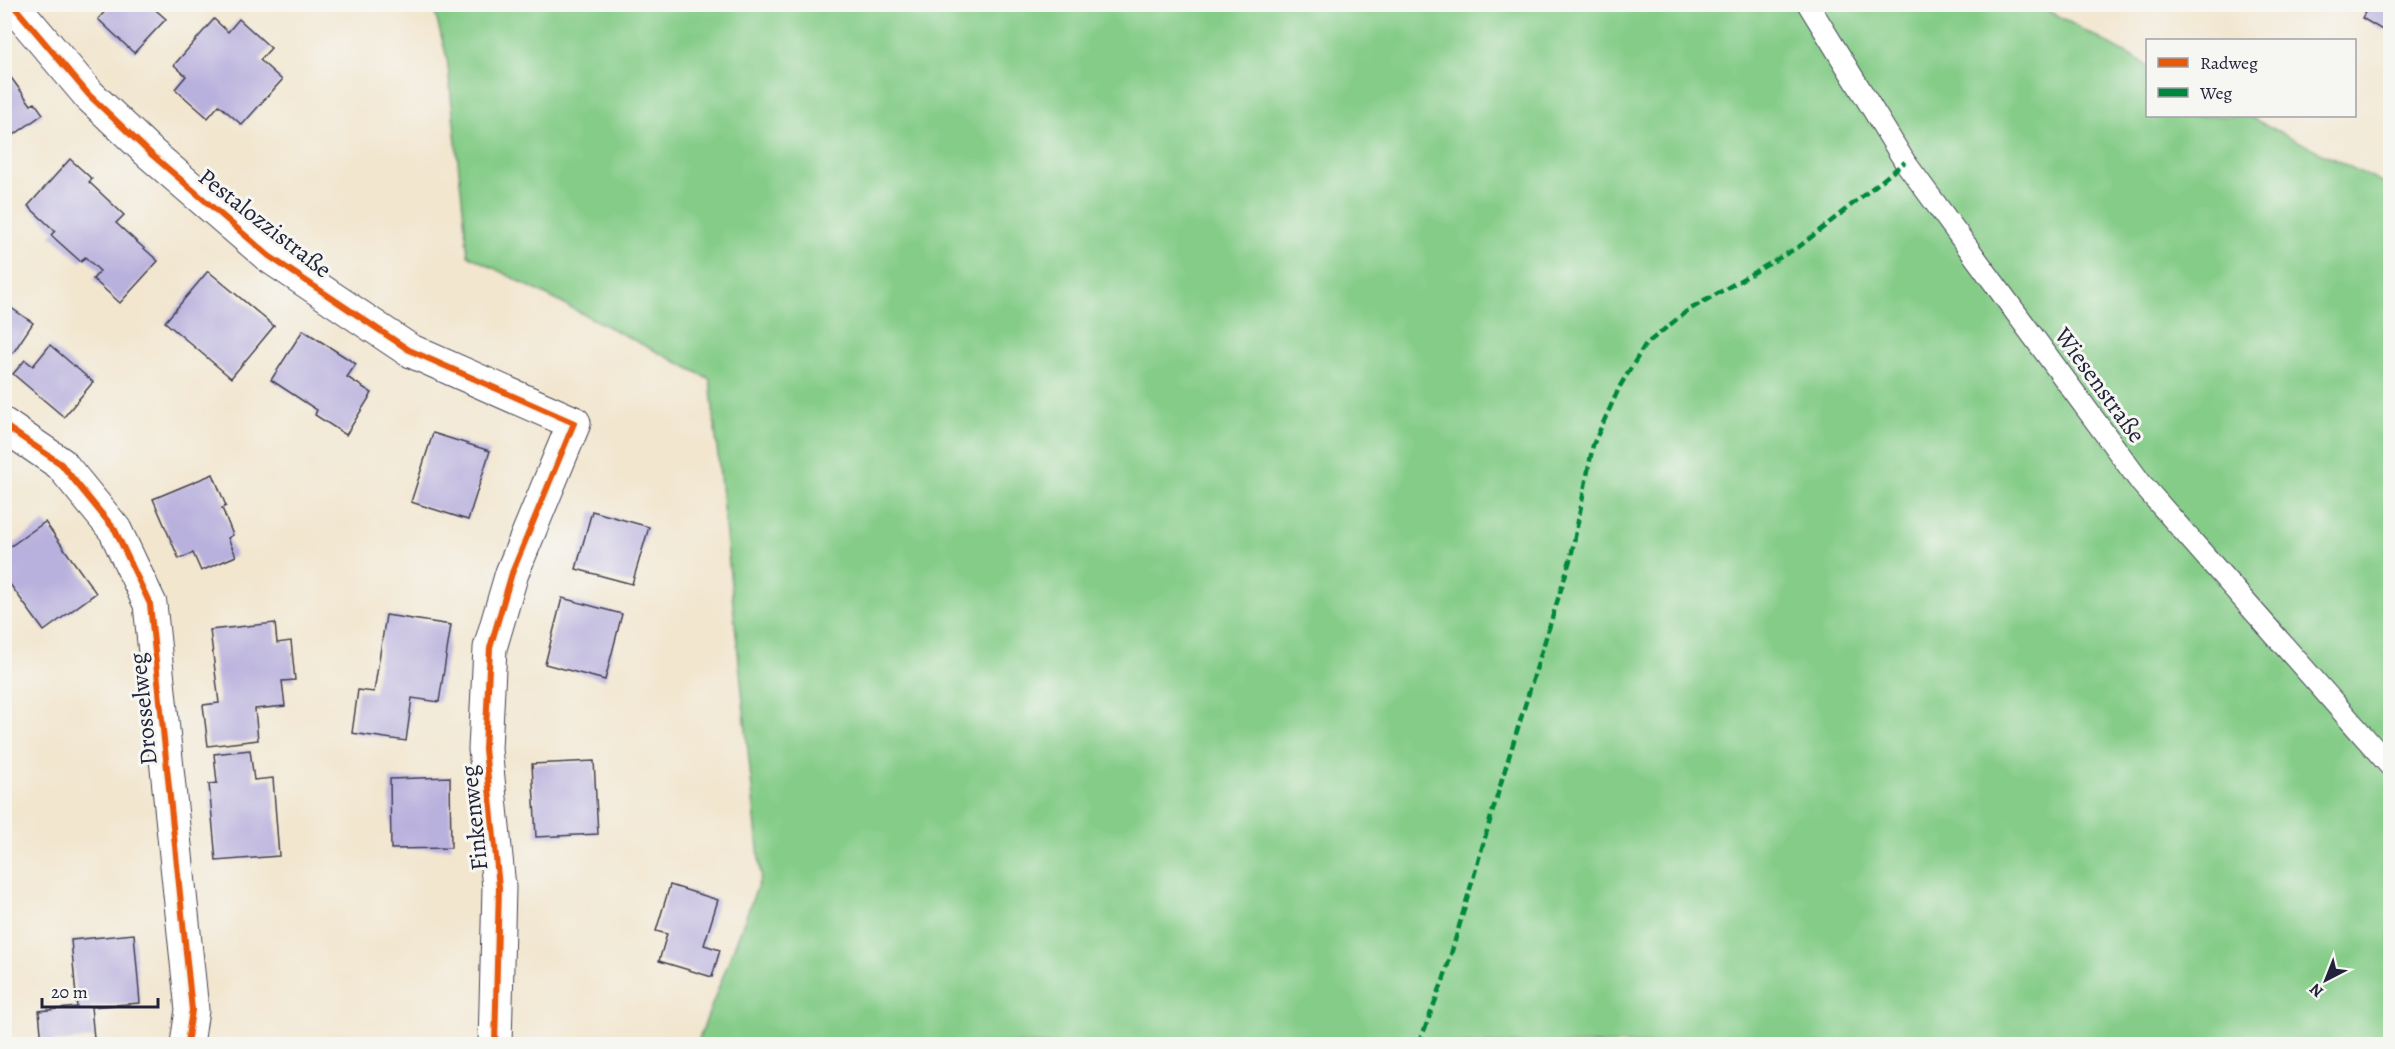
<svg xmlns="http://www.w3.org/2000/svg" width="2395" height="1049" font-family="Alegreya,serif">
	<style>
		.green { fill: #84cc87; stroke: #537761; stroke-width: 1.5 }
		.building { fill: #b9b1dd }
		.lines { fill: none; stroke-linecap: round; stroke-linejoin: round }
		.lane-casing { stroke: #413f51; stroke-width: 23 }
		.street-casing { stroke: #413f51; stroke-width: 35 }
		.lane { stroke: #fff; stroke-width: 21 }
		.street { stroke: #fff; stroke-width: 33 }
		.quiet { stroke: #00873e; stroke-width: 4.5; stroke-dasharray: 9 4.5; stroke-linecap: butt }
		.cycleway-casing { stroke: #f6f6f2; stroke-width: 10 }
		.cycleway { stroke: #e8590c; stroke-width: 6 }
		.labels { text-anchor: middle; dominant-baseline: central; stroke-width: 6; stroke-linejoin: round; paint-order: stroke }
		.street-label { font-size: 24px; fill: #22223b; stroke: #f6f6f2 }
	</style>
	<rect width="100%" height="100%" fill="#f6f6f2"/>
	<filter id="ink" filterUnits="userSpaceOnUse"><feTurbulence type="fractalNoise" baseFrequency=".0167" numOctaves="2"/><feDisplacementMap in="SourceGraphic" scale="12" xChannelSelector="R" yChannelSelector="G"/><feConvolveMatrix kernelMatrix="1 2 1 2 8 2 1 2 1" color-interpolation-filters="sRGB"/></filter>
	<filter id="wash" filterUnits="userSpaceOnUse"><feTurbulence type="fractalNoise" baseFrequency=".008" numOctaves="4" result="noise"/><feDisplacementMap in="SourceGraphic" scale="24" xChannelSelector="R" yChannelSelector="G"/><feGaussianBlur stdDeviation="1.35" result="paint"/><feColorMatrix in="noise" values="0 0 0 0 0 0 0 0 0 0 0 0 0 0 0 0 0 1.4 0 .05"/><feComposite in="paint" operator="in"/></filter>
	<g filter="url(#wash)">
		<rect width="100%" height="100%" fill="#f2e6cf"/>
		<polygon class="green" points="1035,4 1037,8 1059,4 2038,5 2147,65 2148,116 2248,116 2390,187 2390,1044 697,1044 761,877 710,379 468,255 447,58 433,5"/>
		<g id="blocks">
			<g class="building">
				<polygon points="2370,4 2390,4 2390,20 2384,31 2362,18"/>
				<polygon points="111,5 150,5 166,19 134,53 98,19"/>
				<polygon points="214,19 228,32 239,19 271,48 260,60 282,80 242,125 219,105 208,118 175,89 186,76 174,65"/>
				<polygon points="4,68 31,105 35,103 43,114 4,142"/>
				<polygon points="70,159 92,179 89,182 124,215 116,223 158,261 120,303 93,279 100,271 85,257 81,262 51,235 55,231 28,206"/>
				<polygon points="208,271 274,326 231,378 165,322"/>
				<polygon points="4,303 33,323 13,353 4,347"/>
				<polygon points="303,330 356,364 347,377 372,393 346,435 315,415 317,410 271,380"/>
				<polygon points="50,345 93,382 64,417 13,374 25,360 33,366"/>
				<polygon points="433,433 490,451 468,520 411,502"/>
				<polygon points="213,474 226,506 222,508 233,535 228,538 236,556 201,571 193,553 179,559 153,499"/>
				<polygon points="592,511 649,527 632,584 576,569"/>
				<polygon points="45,522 96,593 44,631 4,576 4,551"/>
				<polygon points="562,598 622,614 605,680 545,664"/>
				<polygon points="386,615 451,625 439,702 412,698 406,741 352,733 358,690 374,692"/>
				<polygon points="275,623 277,643 291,641 295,680 282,681 285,706 255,709 258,740 208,746 203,705 219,703 210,630"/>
				<polygon points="250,750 254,780 273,778 279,856 216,861 209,784 217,783 214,754"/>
				<polygon points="594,761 598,834 536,837 532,764"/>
				<polygon points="450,777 451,848 391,849 390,779"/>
				<polygon points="670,885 718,900 704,945 720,950 712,977 659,961 667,934 656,931"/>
				<polygon points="134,934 140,1003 91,1007 94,1038 42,1043 39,1011 77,1007 71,940"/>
			</g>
		</g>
	</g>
	<g filter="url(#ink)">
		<use href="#blocks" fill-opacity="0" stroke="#413f51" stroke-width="1.5"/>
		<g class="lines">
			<g class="lane-casing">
				<polyline id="lane" points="1808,4 1905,162 2141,483 2390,766"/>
			</g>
			<g class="street-casing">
				<g id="street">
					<polyline points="12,4 89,95 151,154 269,256 409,350 574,423 512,573 490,648 485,749 499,887 495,1044"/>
					<polyline points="4,425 61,464 115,530 150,604 192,1010 187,1044"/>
				</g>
			</g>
			<use href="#lane" class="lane"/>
			<use href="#street" class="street"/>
			<polyline class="quiet" points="1419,1044 1444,978 1503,776 1571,557 1593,445 1620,386 1645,345 1687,311 1800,246 1905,162"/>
			<g class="cycleway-casing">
				<g id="cycleway">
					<polyline points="12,4 89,95 151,154 269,256 409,350 574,423 512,573 490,648 485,749 499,887 495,1044"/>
					<polyline points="4,425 61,464 115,530 150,604 192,1010 187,1044"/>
				</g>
			</g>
			<use href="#cycleway" class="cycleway"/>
		</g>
	</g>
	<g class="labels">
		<g class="street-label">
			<text transform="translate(265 223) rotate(38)">Pestalozzistraße</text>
			<text transform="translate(2100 385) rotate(54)">Wiesenstraße</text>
			<text transform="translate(143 709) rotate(-96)">Drosselweg</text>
			<text transform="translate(474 818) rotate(-96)">Finkenweg</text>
		</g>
	</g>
	<rect width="2395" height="1049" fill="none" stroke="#f6f6f2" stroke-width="24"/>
	<rect x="2146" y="39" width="210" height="78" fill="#f6f6f2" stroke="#a1a1a9" stroke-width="1.5"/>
	<rect x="2158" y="58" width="30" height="9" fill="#e8590c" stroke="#a1a1a9" stroke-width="1.5"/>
	<text x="2200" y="69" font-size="18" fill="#22223b">Radweg</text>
	<rect x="2158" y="88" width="30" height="9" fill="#00873e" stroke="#a1a1a9" stroke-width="1.5"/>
	<text x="2200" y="99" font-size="18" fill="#22223b">Weg</text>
	<g transform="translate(2326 980) rotate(222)" stroke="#f6f6f2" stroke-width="4.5" paint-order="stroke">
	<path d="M0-4.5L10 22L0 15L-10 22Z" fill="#22223b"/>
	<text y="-9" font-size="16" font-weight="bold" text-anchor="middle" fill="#22223b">N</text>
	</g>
	<path d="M42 998v9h116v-9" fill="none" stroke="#22223b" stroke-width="3"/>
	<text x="51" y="998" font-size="18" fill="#22223b" stroke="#f6f6f2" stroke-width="4.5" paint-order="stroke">20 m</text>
</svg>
